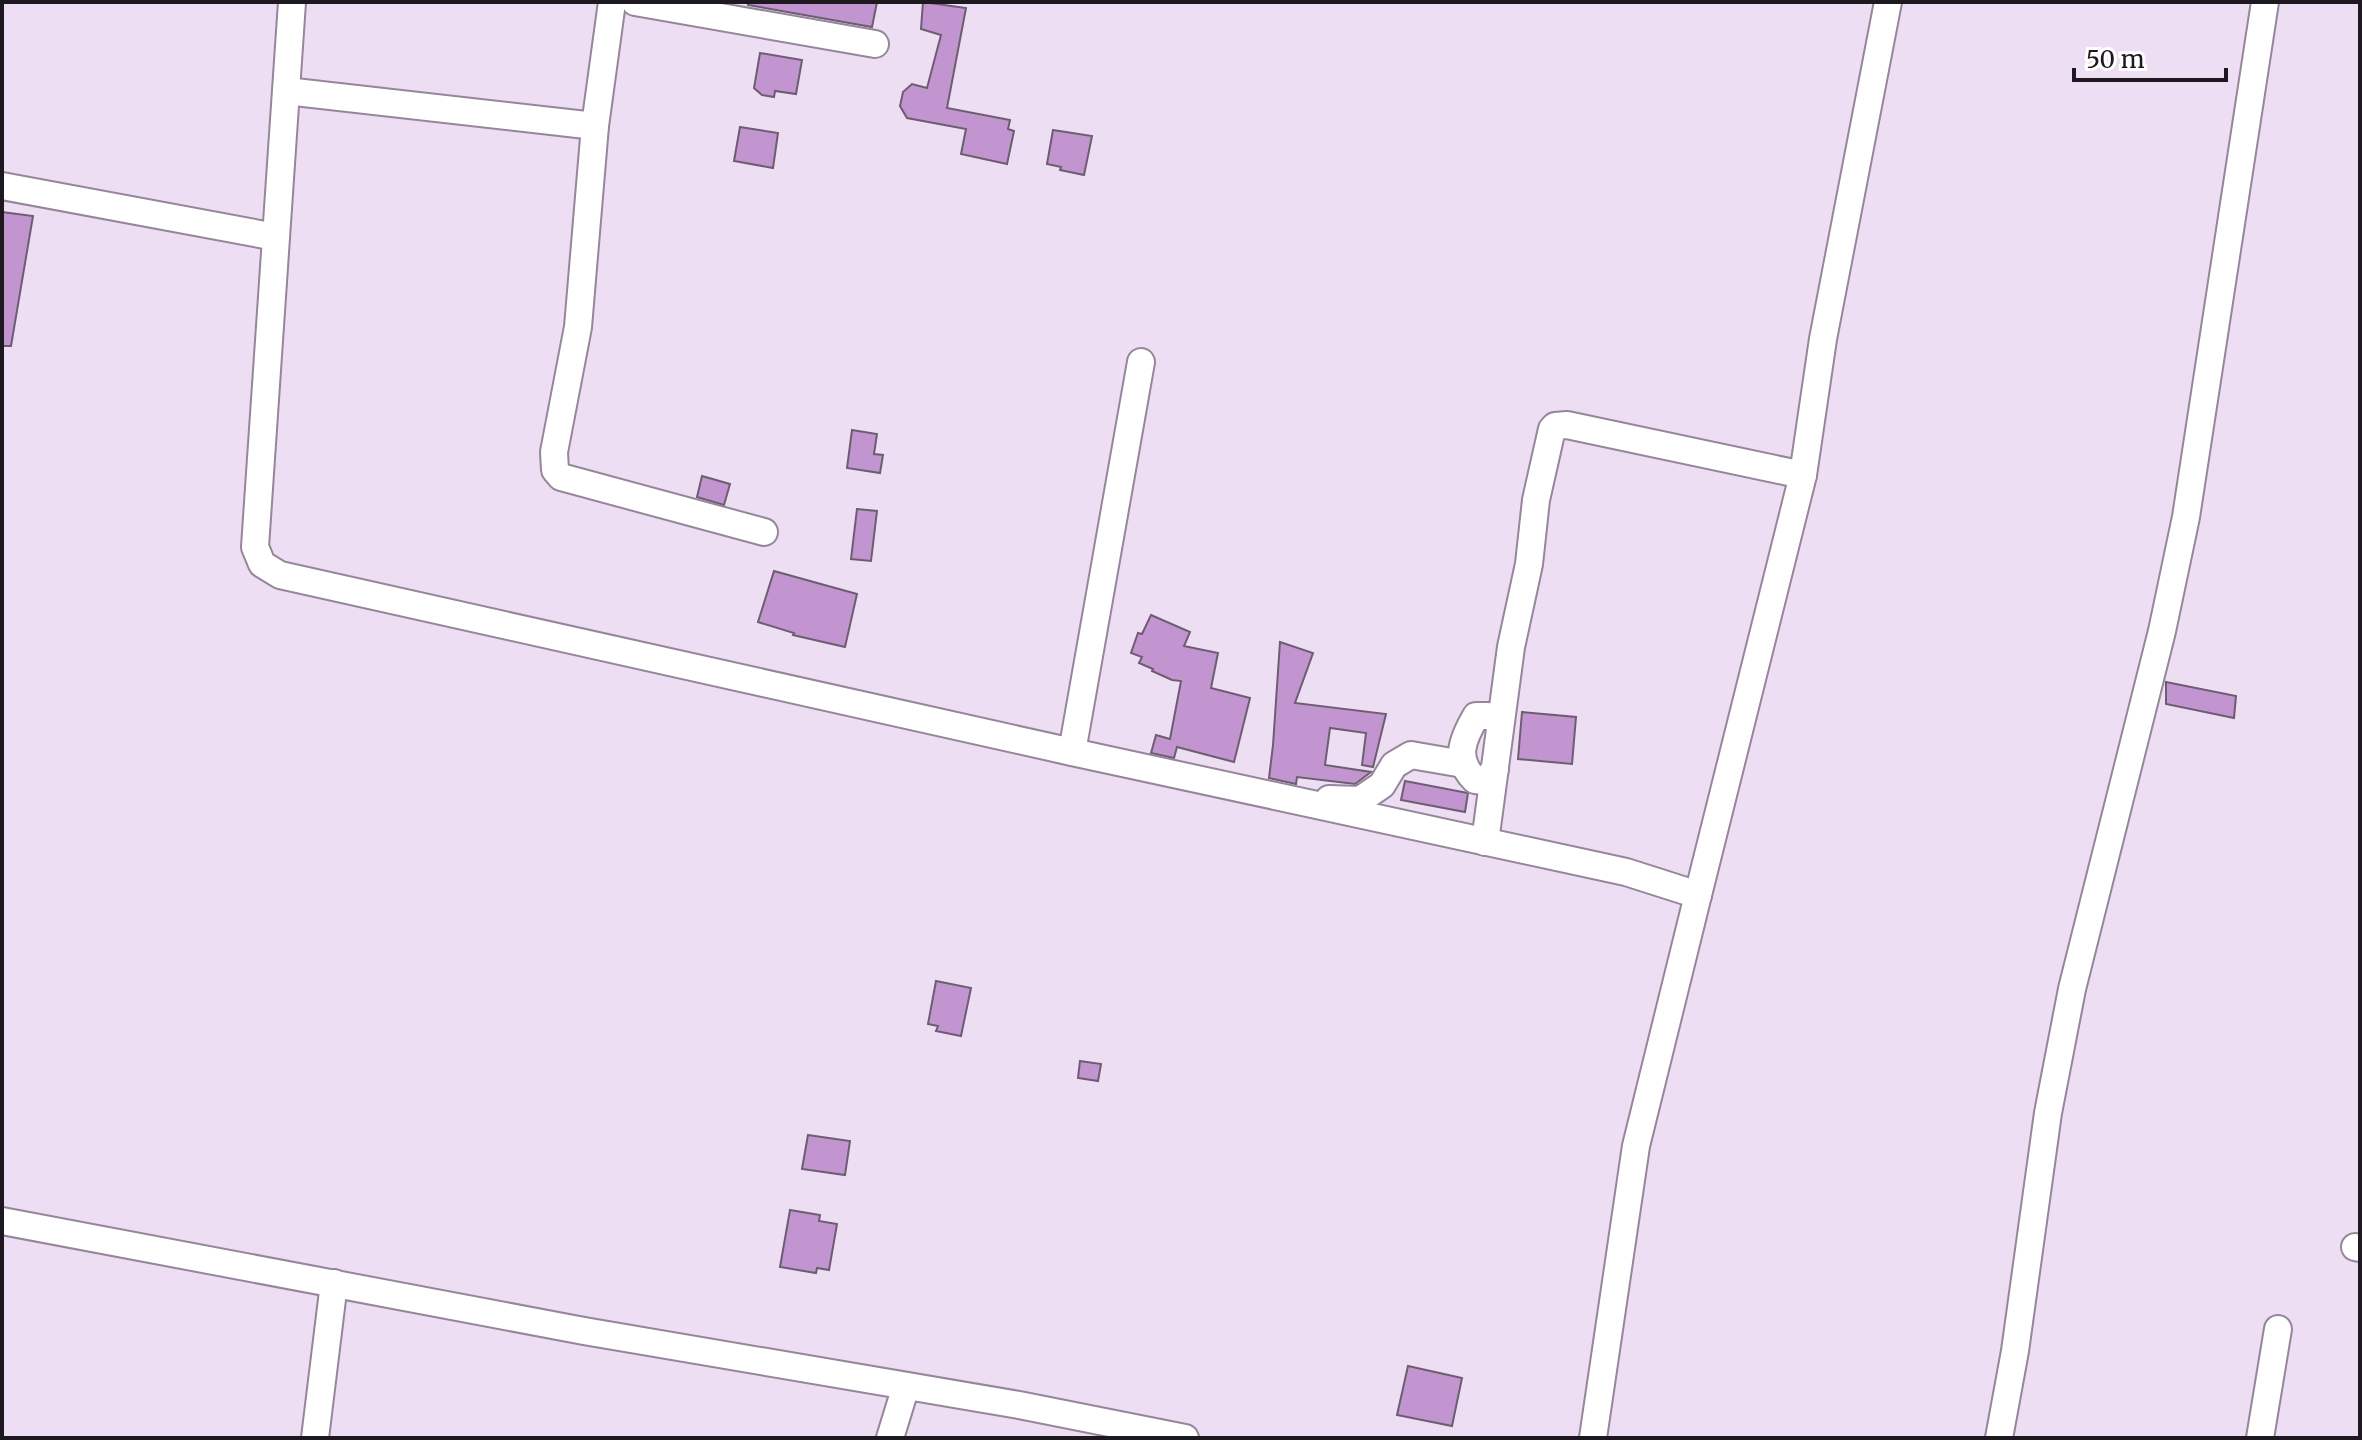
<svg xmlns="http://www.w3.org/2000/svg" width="2362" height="1440" font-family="Merriweather,serif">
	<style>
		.building { fill: #c295d0; stroke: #6c5e70; stroke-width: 2 }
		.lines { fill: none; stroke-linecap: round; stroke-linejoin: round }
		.minor-casing { stroke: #958699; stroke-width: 30 }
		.minor { stroke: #fff; stroke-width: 26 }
	</style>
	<rect width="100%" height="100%" fill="#eedef3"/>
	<g class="building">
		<polygon points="748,2 877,2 872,27 748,5"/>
		<polygon points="923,2 966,8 947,108 1010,120 1008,129 1014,131 1007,164 961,154 966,129 907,118 900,106 903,92 912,84 927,88 941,35 921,29"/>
		<polygon points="760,53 802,60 796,94 775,91 774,97 762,95 754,88"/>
		<polygon points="740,127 778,133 773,168 734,161"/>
		<polygon points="1053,130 1092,136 1084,175 1060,170 1061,167 1047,164"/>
		<polygon points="2,212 33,216 11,346 2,346"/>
		<polygon points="852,430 877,434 874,454 883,455 880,473 847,468"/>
		<polygon points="702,476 730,484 724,505 697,497"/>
		<polygon points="857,509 877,511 871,561 851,559"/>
		<polygon points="774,571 857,594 845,647 793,635 794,633 758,622"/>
		<polygon points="1151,615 1190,632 1184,646 1218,653 1211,688 1250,698 1234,762 1177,747 1174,758 1151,753 1156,735 1170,739 1181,681 1172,680 1152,671 1153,669 1139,663 1142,657 1131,653 1138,633 1142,634"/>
		<polygon points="1280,642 1313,653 1295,703 1386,714 1373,767 1362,765 1366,733 1330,728 1325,765 1371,772 1355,784 1297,777 1296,784 1269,778 1273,745"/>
		<polygon points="2166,682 2236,696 2234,718 2166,704"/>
		<polygon points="1522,712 1576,717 1572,764 1518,759"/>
		<polygon points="1405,781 1468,793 1465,812 1401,800"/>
		<polygon points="936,981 971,988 961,1036 936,1031 938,1026 928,1024"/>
		<polygon points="1080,1061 1101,1064 1098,1081 1078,1078"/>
		<polygon points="808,1135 850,1141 845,1175 802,1169"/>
		<polygon points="790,1210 820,1215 819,1221 837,1224 829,1270 817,1268 816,1273 780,1267"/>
		<polygon points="1408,1366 1462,1378 1452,1426 1397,1415"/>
	</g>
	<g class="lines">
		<g class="minor-casing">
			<g id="minor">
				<polyline points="292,2 255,547 262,564 280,575 1072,752 1626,872 1698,895 1636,1146 1593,1438"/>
				<polyline points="635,2 875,44"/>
				<polyline points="286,91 595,126 612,2"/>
				<polyline points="595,126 578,327 554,452 555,470 561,477 764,532"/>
				<polyline points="2,186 276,237"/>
				<polyline points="1072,752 1141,362"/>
				<path d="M1495,769l-10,12 -10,-1c-21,-21 -13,-40 1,-64h12l13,4"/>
				<polyline points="1329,799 1360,800 1382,785 1394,765 1411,755 1463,764"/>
				<polyline points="1485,842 1511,647 1529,564 1536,500 1552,429 1555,426 1567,425 1803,475"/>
				<polyline points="1698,895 1803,475 1823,339 1888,2"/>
				<polyline points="2,1221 584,1331 1019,1405 1185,1438"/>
				<polyline points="2355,1247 2360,1248"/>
				<polyline points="315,1438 334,1283"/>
				<polyline points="890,1438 906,1386"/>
				<polyline points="1999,1438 2015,1351 2048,1113 2072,989 2162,631 2186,517 2265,2"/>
				<polyline points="2260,1438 2278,1329"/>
			</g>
		</g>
		<use href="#minor" class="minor"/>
	</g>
	<rect width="2362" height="1440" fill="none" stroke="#1e1820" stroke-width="8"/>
	<path d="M2074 68v12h152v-12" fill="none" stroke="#1e1820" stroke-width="4"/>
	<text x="2086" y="68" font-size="24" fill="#1e1820" stroke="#ffffff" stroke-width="6" paint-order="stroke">50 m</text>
</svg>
